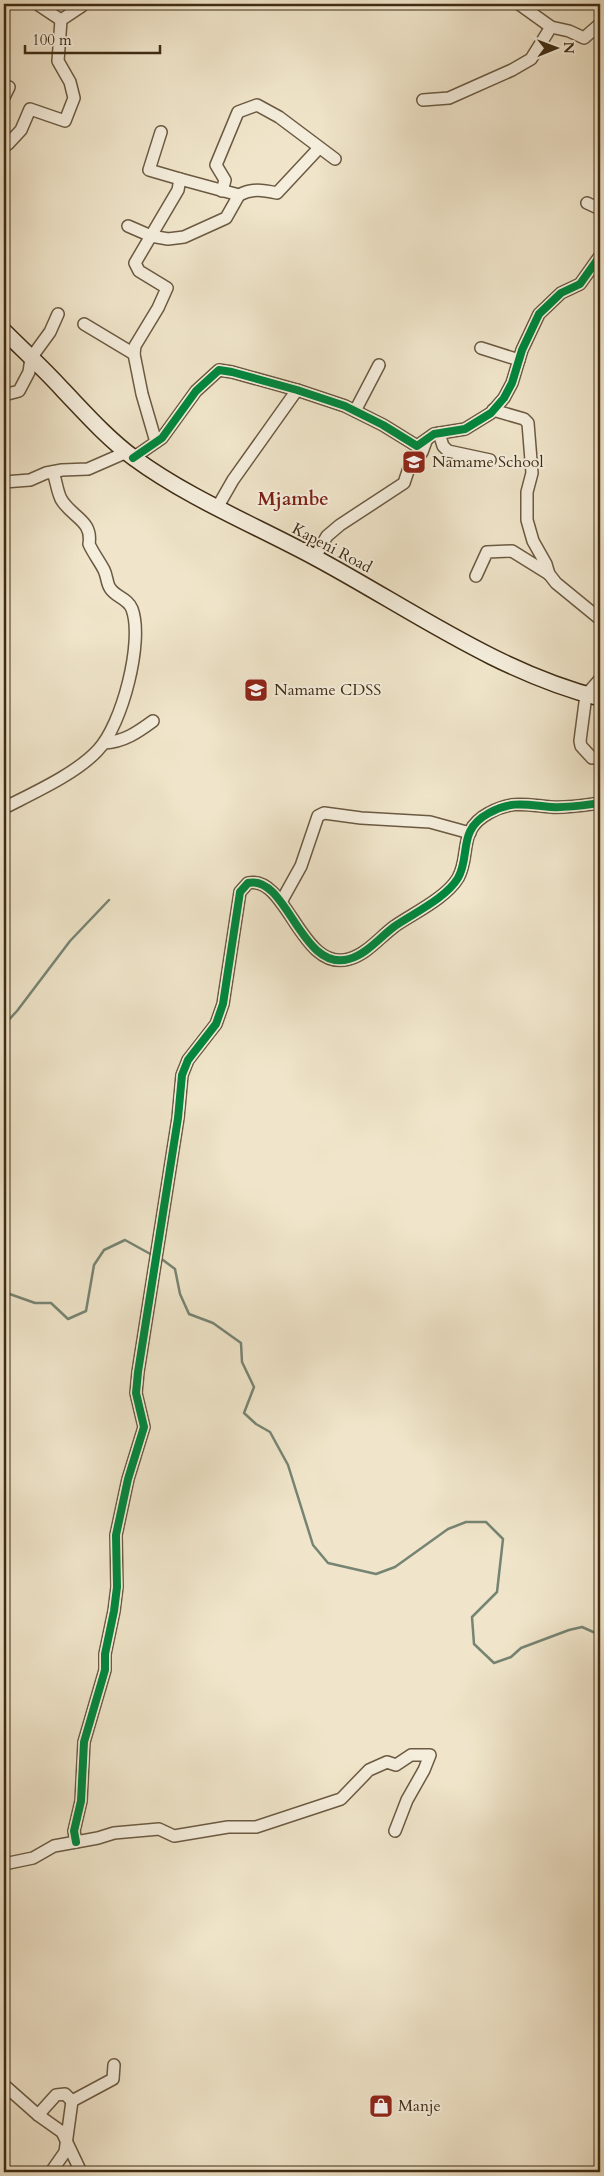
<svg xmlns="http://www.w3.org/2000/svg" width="604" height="2176" font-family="Cardo,serif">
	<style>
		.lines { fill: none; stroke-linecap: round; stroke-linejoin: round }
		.stream { stroke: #768473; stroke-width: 2.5 }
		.minor-casing { stroke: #6b5a42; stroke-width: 14 }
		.secondary-casing { stroke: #3f2c14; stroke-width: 18 }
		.minor { stroke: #f5eedd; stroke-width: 11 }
		.secondary { stroke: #f5eedd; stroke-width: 15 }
		.cycleway-casing { stroke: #f5eedd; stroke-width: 11 }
		.cycleway { stroke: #00873e; stroke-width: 8 }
		.labels { text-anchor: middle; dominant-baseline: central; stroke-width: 4; stroke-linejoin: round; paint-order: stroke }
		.poi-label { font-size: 16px; fill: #3f2c14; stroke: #f5eedd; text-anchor: start }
		.street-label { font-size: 16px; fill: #3f2c14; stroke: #f5eedd }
		.quarter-label { font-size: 19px; font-weight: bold; fill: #7a1f14; stroke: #f5eedd }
	</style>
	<rect width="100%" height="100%" fill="#f0e5ca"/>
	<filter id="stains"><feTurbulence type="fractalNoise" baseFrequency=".004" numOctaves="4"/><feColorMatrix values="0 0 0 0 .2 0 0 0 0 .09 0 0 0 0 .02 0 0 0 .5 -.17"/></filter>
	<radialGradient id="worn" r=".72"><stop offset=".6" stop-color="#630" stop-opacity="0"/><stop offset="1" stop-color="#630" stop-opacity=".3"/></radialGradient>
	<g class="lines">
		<g class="stream">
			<polyline points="4,1025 17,1011 70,941 109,900"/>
			<polyline points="159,1257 175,1269 180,1294 189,1314 213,1323 241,1343 242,1362 254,1387 244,1413 256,1424 270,1432 288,1465 313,1545 328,1563 376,1574 395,1567 448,1529 466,1522 486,1522 503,1539 497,1592 472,1617 474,1644 494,1663 511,1657 521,1648 569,1630 582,1627 600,1635"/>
			<polyline points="4,1292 35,1303 51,1303 68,1319 86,1311 94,1265 104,1250 125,1240 154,1256"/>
		</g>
		<g class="minor-casing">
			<g id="minor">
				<polyline points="42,4 40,6 61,20"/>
				<polyline points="519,4 551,27 569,31 584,38 600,24"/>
				<polyline points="4,97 9,87"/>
				<polyline points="423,100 449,98 512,70 531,59 551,27"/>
				<polyline points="4,143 8,144 21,130 30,109 65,121 74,98 70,82 58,61 61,20 82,6"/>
				<path d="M180,179l59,16c13,-7 24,-5 38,-2l42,-45"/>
				<polyline points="222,191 225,180 216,165 238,112 257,105 279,117 335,159"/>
				<polyline points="587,203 600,209"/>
				<polyline points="128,226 151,236 168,239 184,237 226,218 239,195"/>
				<polyline points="84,324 134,354"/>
				<polyline points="481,348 519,360"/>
				<polyline points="4,395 19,391 29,372 31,358 50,332 58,314"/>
				<polyline points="493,410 524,419 528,423 532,473 527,492 527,520 533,541 546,564 549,574 556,583 600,619"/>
				<polyline points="355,411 379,365"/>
				<polyline points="439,433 443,446 448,451 490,460"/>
				<polyline points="156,442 142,394 134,354 135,346 158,308 167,288 139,271 135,263 178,190 180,179 149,170 161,132"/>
				<polyline points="133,458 162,438 196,391 219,370 232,372 297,390 345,406 383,425 417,446 434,434 465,429 491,413 504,398 512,383 522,350 539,314 561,293 580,284 600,256"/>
				<polyline points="4,482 30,480 46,473 62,470 88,469 127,452"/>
				<polyline points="217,508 233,480 297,390"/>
				<polyline points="315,557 327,536 340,525 404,483 409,468 422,452 426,441"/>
				<polyline points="476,576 487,552 512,551 549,574"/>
				<path d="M104,743c20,-1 34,-11 49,-22"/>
				<polyline points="592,758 581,746 580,741 586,695 600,679"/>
				<path d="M4,808c29,-15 72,-34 94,-58 24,-25 46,-109 34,-141 -4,-11 -17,-12 -22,-21 -3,-4 -3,-12 -6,-18 -4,-8 -11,-17 -15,-26 4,-24 -18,-27 -28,-45 -4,-8 -5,-19 -8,-27"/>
				<polyline points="281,902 301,866 318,816 324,813 361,818 430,822 470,833"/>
				<path d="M76,1842l-2,-11 7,-30 3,-59 21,-72v-16l9,-43 3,-24 -1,-52 12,-56 16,-52 -8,-34 2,-21 40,-254 4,-43 6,-15 28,-36 7,-20 17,-112 8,-9c39,-9 53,90 101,76 18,-5 31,-22 46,-33 19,-13 51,-28 63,-48 13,-23 -1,-48 31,-65 23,-13 38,-8 62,-6 16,1 34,-2 49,-4"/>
				<polyline points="4,1864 33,1858 54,1846 98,1838 114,1833 159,1829 174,1836 228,1827 256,1827 341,1799 369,1770 387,1762 396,1765 411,1755 430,1755 424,1770 407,1800 395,1831"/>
				<polyline points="4,2085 38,2115 62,2132 81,2172"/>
				<polyline points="38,2115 56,2095 65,2094 72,2101"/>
				<polyline points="51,2172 65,2152 72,2101 113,2079 114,2065"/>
			</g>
		</g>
		<g class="secondary-casing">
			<path id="secondary" d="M4,331c19,19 40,38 59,59 22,23 44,48 71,68 56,41 121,67 182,100 93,50 181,114 284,140"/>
		</g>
		<use href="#minor" class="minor"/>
		<use href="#secondary" class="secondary"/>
		<g class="cycleway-casing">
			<g id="cycleway">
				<polyline points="133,458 162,438 196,391 219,370 232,372 297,390 345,406 383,425 417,446 434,434 465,429 491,413 504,398 512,383 522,350 539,314 561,293 580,284 600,256"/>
				<path d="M76,1842l-2,-11 7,-30 3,-59 21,-72v-16l9,-43 3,-24 -1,-52 12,-56 16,-52 -8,-34 2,-21 40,-254 4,-43 6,-15 28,-36 7,-20 17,-112 8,-9c39,-9 53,90 101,76 18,-5 31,-22 46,-33 19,-13 51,-28 63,-48 13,-23 -1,-48 31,-65 23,-13 38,-8 62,-6 16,1 34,-2 49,-4"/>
			</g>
		</g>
		<use href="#cycleway" class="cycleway"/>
	</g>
	<defs>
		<g id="school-square" transform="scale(1.25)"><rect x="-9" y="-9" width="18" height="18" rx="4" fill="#8f2418" stroke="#f5eedd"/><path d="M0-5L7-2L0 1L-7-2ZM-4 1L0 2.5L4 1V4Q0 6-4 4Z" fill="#fff"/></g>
		<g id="shop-square" transform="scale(1.25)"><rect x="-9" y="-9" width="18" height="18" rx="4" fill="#8f2418" stroke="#f5eedd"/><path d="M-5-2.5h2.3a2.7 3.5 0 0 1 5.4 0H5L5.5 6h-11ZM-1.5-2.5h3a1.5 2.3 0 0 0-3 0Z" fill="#fff"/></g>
	</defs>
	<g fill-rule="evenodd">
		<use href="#school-square" x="414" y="462"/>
		<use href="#school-square" x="256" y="690"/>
		<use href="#shop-square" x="381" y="2106"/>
	</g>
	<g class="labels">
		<g class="poi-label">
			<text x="432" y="462">Namame School</text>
			<text x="274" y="690">Namame CDSS</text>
			<text x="398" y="2106">Manje</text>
		</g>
		<g class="street-label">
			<text transform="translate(332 548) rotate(28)">Kapeni Road</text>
		</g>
		<g class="quarter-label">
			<text x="293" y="499">Mjambe</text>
		</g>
	</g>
	<rect width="604" height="2176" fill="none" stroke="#f0e5ca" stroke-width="20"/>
	<rect x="5" y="5" width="594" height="2166" fill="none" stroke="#3f2c14" stroke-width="2.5"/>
	<rect x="10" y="10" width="584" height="2156" fill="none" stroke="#3f2c14"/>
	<g transform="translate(556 48) rotate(89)" stroke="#f5eedd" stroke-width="4" paint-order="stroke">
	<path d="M0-4L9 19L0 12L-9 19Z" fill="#3f2c14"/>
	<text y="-8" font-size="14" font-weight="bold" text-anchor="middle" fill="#3f2c14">N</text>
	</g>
	<path d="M25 45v8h135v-8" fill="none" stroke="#3f2c14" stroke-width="2.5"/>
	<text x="32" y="45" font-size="15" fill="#3f2c14" stroke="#f5eedd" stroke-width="4" paint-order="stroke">100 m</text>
	<rect width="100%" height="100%" filter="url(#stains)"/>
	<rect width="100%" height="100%" fill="url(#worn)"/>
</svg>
